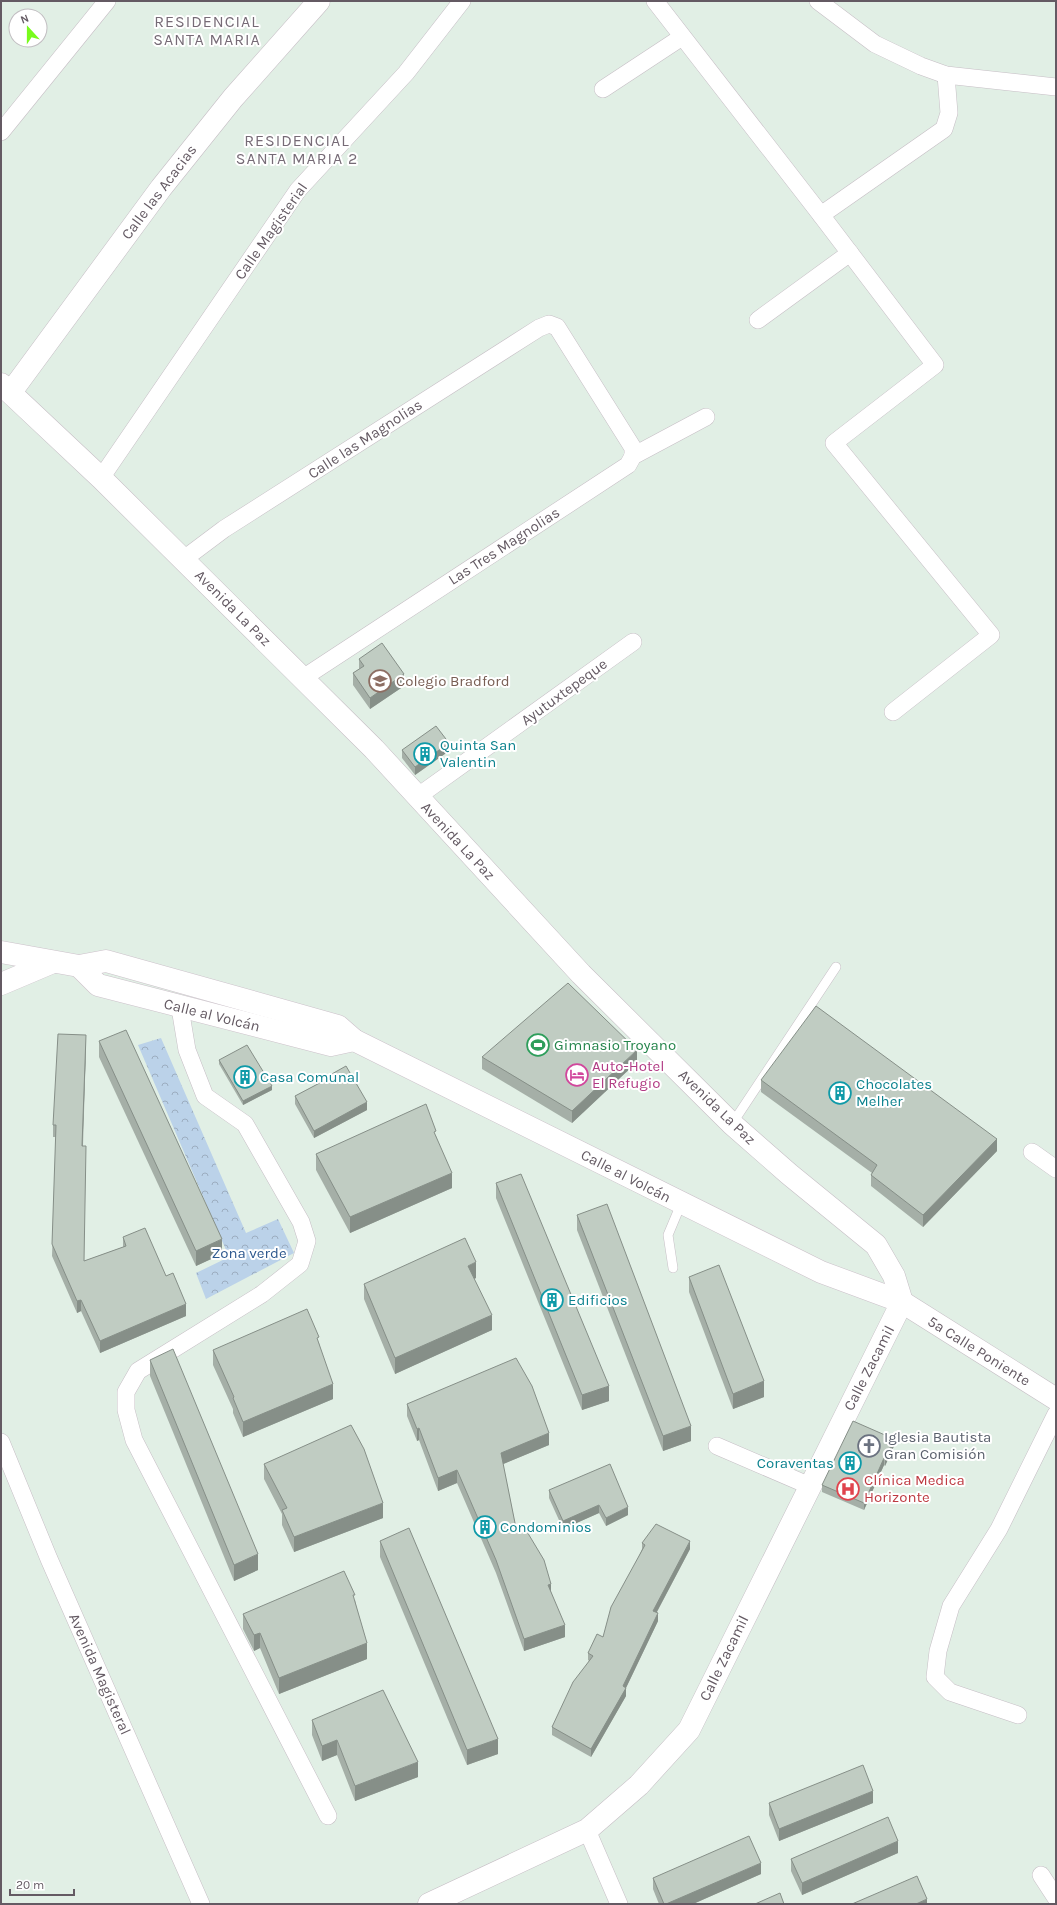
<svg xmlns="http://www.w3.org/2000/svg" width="1057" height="1905" font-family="Karla,sans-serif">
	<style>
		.park { fill: url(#park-crowns) }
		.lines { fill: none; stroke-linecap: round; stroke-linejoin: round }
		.service-casing { stroke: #c6bec5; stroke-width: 10 }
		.minor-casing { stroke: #c6bec5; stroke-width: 18 }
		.tertiary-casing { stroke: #c6bec5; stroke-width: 23 }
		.secondary-casing { stroke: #ccc1ca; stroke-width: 23 }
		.service { stroke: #fff; stroke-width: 9 }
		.minor { stroke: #fff; stroke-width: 17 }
		.tertiary { stroke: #fff; stroke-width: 22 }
		.secondary { stroke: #fff; stroke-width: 22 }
		.wall { fill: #a5afa7 }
		.shaded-wall { fill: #868f88 }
		.building { fill: #c0ccc2; stroke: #868f88 }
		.labels { text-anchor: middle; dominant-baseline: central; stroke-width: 4; stroke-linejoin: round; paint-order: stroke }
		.street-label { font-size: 15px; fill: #645a63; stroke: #fff }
		.education-label { font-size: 15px; fill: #785e54; stroke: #fff; text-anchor: start }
		.culture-label { font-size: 15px; fill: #0d838f; stroke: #fff; text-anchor: start }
		.leisure-label { font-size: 15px; fill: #27864d; stroke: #fff; text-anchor: start }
		.hotel-label { font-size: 15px; fill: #b23c85; stroke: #fff; text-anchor: start }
		.park-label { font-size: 15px; fill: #2e598f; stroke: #fff }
		.worship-label { font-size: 15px; fill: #5b616d; stroke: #fff; text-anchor: start }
		.health-label { font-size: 15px; fill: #be3a42; stroke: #fff; text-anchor: start }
		.neighbourhood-label { font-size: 16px; letter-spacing: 1px; fill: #766b76; stroke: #fff }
	</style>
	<defs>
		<pattern id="park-crowns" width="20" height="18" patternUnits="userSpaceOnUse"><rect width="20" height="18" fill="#bbd2e9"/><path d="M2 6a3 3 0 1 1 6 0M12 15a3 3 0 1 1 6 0" fill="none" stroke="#9cadc0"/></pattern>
	</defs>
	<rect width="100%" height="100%" fill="#e1efe5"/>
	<polygon class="park" points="161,1038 246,1233 278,1219 294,1253 206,1299 196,1273 229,1257 138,1045"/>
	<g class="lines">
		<g class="service-casing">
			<g id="service">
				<polyline points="732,1124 836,967"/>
				<polyline points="673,1268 668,1235 681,1204"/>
			</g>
		</g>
		<g class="minor-casing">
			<g id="minor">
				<polyline points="655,1 821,215 935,365 834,443 991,635 893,712"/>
				<polyline points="818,1 875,44 921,66 946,75 1056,87"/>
				<polyline points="603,89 682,37"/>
				<polyline points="1,132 107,1"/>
				<polyline points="821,215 944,129 949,113 946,75"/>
				<polyline points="758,320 850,253"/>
				<polyline points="101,478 298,190 406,73 462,1"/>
				<polyline points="184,559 224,529 539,328 549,324 557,327 633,448 633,456"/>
				<polyline points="303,678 628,465 633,456 706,417"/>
				<polyline points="417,797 633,642"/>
				<polyline points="180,1008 187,1050 205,1096 245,1124 301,1222 307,1241 300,1264 262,1294 138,1371 126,1392 126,1410 134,1440 328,1816"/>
				<polyline points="1032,1152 1056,1169"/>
				<polyline points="1,1442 49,1559 201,1904"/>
				<polyline points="717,1446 810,1486"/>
				<polyline points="1018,1715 950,1692 935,1677 938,1651 951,1606 999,1529 1056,1414"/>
				<polyline points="587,1830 619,1904"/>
				<polyline points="1041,1875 1056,1898"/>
			</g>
		</g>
		<g class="tertiary-casing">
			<g id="tertiary">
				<polyline points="1,384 101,478 374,749 581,974 732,1124 789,1174 876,1245 894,1276 902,1302"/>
				<polyline points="11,392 161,188 233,98 319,1"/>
				<polyline points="902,1302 1056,1399"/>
				<polyline points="429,1904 587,1830 639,1785 689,1730 902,1302"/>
			</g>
		</g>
		<g class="secondary-casing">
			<g id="secondary">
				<polyline points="1,952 79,966 106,961 338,1026 354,1040 821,1272 902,1302"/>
				<polyline points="79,966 98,985 331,1045 354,1040"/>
				<polyline points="1,984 53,962"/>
			</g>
		</g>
		<use href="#service" class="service"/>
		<use href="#minor" class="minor"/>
		<use href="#tertiary" class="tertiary"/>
		<use href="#secondary" class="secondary"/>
	</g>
	<g class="wall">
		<polygon points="359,659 404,686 370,709 353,685 353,673 359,669"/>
		<polygon points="402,750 449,751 415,775 402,758"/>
		<polygon points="99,1041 222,1254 196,1266 99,1057"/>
		<polygon points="86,1047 83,1146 84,1261 123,1247 123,1237 166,1276 186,1316 100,1353 81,1311 77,1313 52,1256 56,1137 53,1137 53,1125"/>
		<polygon points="482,1057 637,1062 572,1123 482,1069"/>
		<polygon points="219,1060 272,1090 243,1105 219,1064"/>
		<polygon points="330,1075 367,1110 314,1138 295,1104 295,1096 330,1078"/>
		<polygon points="761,1080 997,1151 923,1227 871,1186 871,1175 872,1173 761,1092"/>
		<polygon points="436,1136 452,1188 350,1233 316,1170 316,1154"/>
		<polygon points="496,1183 609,1401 582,1410 496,1198"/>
		<polygon points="577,1215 691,1441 663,1451 577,1230"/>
		<polygon points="689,1277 764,1397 733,1409 689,1292"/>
		<polygon points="476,1278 474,1279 492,1330 395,1374 364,1299 364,1284"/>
		<polygon points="319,1343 333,1399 243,1437 233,1413 233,1409 213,1365 213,1350"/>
		<polygon points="150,1360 258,1570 234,1581 150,1376"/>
		<polygon points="407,1404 549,1445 503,1464 516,1528 551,1592 565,1637 524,1651 496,1573 457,1483 438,1491 419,1440 417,1441 407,1416"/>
		<polygon points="894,1446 885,1466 884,1465 864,1510 822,1492 822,1485"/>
		<polygon points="264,1464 383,1518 294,1552 282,1525 282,1514 264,1479"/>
		<polygon points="549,1490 628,1515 606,1526 599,1513 563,1529 549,1498"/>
		<polygon points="380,1541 498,1754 467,1765 380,1557"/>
		<polygon points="642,1543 690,1549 657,1612 658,1621 626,1688 626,1696 591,1757 552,1735 552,1727 589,1661 588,1660 588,1653 603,1637 642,1549"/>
		<polygon points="355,1600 367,1659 279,1694 260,1648 254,1651 243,1629 243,1614"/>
		<polygon points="312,1720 418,1777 355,1801 337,1755 322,1761 312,1735"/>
		<polygon points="769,1803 873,1803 779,1841 769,1815"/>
		<polygon points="898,1853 802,1895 791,1871 791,1859"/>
		<polygon points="761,1874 693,1904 659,1904 653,1889 653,1878"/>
	</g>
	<g class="shaded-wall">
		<polygon points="404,674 404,686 370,709 370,698"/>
		<polygon points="449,743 449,751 415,775 415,767"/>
		<polygon points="86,1035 86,1047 82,1157 82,1146"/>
		<polygon points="637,1050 637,1062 572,1123 572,1111"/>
		<polygon points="272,1086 272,1090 243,1105 243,1101"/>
		<polygon points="367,1102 367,1110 314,1138 314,1131"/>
		<polygon points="997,1139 997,1151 923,1227 923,1215"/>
		<polygon points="452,1173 452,1188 350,1233 350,1217"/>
		<polygon points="222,1239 222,1254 196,1266 196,1251"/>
		<polygon points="476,1262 476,1278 468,1282 468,1266"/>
		<polygon points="81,1300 81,1311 77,1313 77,1301"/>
		<polygon points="186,1304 186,1316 100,1353 100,1341"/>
		<polygon points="492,1315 492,1330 395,1374 395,1358"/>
		<polygon points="764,1381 764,1397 733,1409 733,1394"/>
		<polygon points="333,1384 333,1399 243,1437 243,1422"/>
		<polygon points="609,1386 609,1401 582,1410 582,1395"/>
		<polygon points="691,1426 691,1441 663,1451 663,1436"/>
		<polygon points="419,1428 419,1440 417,1441 417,1429"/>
		<polygon points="549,1433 549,1445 501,1465 501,1453"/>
		<polygon points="894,1439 894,1446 885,1466 885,1459"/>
		<polygon points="884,1458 884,1465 864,1510 864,1503"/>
		<polygon points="457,1470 457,1483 438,1491 438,1478"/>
		<polygon points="383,1503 383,1518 294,1552 294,1537"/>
		<polygon points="599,1505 599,1513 563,1529 563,1521"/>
		<polygon points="628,1507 628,1515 606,1526 606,1518"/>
		<polygon points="690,1541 690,1549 653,1619 653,1611"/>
		<polygon points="258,1554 258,1570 234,1581 234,1565"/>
		<polygon points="551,1584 551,1596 548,1585"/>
		<polygon points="658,1613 658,1621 624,1692 626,1688 626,1696 591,1757 591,1749 623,1686"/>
		<polygon points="565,1625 565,1637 524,1651 524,1639"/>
		<polygon points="260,1633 260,1648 254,1651 254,1635"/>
		<polygon points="367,1643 367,1659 279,1694 279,1678"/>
		<polygon points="498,1739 498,1754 467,1765 467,1750"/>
		<polygon points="337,1740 337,1755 322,1761 322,1746"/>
		<polygon points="418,1762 418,1777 355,1801 355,1786"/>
		<polygon points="873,1791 873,1803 779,1841 779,1829"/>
		<polygon points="898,1841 898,1853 802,1895 802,1883"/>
		<polygon points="761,1863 761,1874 693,1904 666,1904"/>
		<polygon points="927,1899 927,1904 916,1904"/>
	</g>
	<g class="building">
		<polygon points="382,643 404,674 370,698 353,673 364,666 359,659"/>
		<polygon points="436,726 449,743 415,767 402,750"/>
		<polygon points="568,983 637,1050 572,1111 482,1057"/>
		<polygon points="816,1006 997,1139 923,1215 871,1175 877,1165 761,1080"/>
		<polygon points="126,1030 222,1239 196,1251 99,1041"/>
		<polygon points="58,1034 86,1035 82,1146 86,1146 84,1261 126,1246 123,1237 145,1228 166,1276 173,1273 186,1304 100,1341 81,1300 77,1301 52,1244 56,1125 53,1125"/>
		<polygon points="247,1045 272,1086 243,1101 219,1060"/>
		<polygon points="346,1066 367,1102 314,1131 295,1096 331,1077 330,1075"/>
		<polygon points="426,1104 436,1131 434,1132 452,1173 350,1217 316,1154"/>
		<polygon points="521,1174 609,1386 582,1395 496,1183"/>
		<polygon points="607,1204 691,1426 663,1436 577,1215"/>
		<polygon points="465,1238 476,1262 468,1266 492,1315 395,1358 364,1284"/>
		<polygon points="719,1265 764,1381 733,1394 689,1277"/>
		<polygon points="307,1309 319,1337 317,1338 333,1384 243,1422 233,1398 234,1397 213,1350"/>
		<polygon points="173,1349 258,1554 234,1565 150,1360"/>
		<polygon points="516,1358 532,1386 549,1433 501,1453 516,1528 523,1525 544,1560 551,1584 548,1585 565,1625 524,1639 496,1560 457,1470 438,1478 419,1428 417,1429 407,1404"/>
		<polygon points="853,1421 894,1439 885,1459 884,1458 864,1503 822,1485"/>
		<polygon points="351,1425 364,1449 383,1503 294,1537 282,1510 287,1508 264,1464"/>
		<polygon points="610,1464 628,1507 606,1518 599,1505 563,1521 549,1490"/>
		<polygon points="656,1524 690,1541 653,1611 658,1613 623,1686 626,1688 591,1749 552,1727 573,1682 593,1656 588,1653 597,1634 603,1637 611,1607 645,1545 642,1543"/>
		<polygon points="409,1528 498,1739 467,1750 380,1541"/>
		<polygon points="344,1571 355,1595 353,1595 367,1643 279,1678 260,1633 254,1635 243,1614"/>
		<polygon points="383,1690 418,1762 355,1786 337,1740 322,1746 312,1720"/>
		<polygon points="863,1765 873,1791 779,1829 769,1803"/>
		<polygon points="888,1817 898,1841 802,1883 791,1859"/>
		<polygon points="749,1836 761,1863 666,1904 664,1904 653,1878"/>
		<polygon points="917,1876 927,1899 916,1904 852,1904"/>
		<polygon points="780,1893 784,1904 755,1904"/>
	</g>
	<defs>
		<g id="school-ring" transform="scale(1.15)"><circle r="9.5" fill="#fff" stroke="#8d6e63" stroke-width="1.5"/><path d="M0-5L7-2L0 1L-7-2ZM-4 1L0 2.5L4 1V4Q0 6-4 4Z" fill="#8d6e63"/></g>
		<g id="building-ring" transform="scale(1.15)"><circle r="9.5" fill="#fff" stroke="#0f9aa8" stroke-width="1.5"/><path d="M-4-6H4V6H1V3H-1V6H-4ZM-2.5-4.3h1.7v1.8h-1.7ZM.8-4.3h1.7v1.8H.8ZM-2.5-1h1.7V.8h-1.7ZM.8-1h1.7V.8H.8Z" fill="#0f9aa8"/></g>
		<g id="stadium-ring" transform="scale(1.15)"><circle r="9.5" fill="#fff" stroke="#2e9e5b" stroke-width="1.5"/><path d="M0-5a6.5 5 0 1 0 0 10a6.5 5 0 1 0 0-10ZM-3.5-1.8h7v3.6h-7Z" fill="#2e9e5b"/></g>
		<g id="hotel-ring" transform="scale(1.15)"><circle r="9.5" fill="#fff" stroke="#d1479c" stroke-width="1.5"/><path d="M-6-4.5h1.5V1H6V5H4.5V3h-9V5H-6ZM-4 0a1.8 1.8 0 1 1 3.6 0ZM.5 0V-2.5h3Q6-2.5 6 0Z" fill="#d1479c"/></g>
		<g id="church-ring" transform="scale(1.15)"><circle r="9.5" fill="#fff" stroke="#6b7280" stroke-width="1.5"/><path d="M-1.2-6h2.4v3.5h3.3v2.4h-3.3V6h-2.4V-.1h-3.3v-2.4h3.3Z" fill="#6b7280"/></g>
		<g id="hospital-ring" transform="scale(1.15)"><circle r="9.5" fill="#fff" stroke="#e0444e" stroke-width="1.5"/><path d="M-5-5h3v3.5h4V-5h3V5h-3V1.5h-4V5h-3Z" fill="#e0444e"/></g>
	</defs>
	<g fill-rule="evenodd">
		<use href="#school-ring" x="380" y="681"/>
		<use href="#building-ring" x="425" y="754"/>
		<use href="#stadium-ring" x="538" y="1045"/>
		<use href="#hotel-ring" x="577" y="1075"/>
		<use href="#building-ring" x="245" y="1077"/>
		<use href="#building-ring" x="840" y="1093"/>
		<use href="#building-ring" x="552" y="1300"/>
		<use href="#church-ring" x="869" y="1446"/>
		<use href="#building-ring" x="850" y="1463"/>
		<use href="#hospital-ring" x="848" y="1489"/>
		<use href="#building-ring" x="485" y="1527"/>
	</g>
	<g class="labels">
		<g class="street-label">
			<text transform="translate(159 192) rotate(-53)">Calle las Acacias</text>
			<text transform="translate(271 231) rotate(-55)">Calle Magisterial</text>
			<text transform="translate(365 439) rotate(-33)">Calle las Magnolias</text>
			<text transform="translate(504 546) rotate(-33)">Las Tres Magnolias</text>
			<text transform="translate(233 608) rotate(45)">Avenida La Paz</text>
			<text transform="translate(564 692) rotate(-36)">Ayutuxtepeque</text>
			<text transform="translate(458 841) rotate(47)">Avenida La Paz</text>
			<text transform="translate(212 1015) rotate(14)">Calle al Volcán</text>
			<text transform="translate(717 1107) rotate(44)">Avenida La Paz</text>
			<text transform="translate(626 1176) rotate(27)">Calle al Volcán</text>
			<text transform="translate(979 1351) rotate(32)">5a Calle Poniente</text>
			<text transform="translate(869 1368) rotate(-63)">Calle Zacamil</text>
			<text transform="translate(724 1658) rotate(-64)">Calle Zacamil</text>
			<text transform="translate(100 1674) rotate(66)">Avenida Magisteral</text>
		</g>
		<g class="education-label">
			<text x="396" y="681">Colegio Bradford</text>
		</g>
		<g class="culture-label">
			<text x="440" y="745">Quinta San<tspan x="440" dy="17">Valentin</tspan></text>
			<text x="260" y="1077">Casa Comunal</text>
			<text x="856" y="1084">Chocolates<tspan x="856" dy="17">Melher</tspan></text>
			<text x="568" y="1300">Edificios</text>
			<text x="834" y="1463" text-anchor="end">Coraventas</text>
			<text x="500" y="1527">Condominios</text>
		</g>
		<g class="leisure-label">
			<text x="554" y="1045">Gimnasio Troyano</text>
		</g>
		<g class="hotel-label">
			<text x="592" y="1066">Auto-Hotel<tspan x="592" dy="17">El Refugio</tspan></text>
		</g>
		<g class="park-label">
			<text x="249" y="1253">Zona verde</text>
		</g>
		<g class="worship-label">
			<text x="884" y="1437">Iglesia Bautista<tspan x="884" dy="17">Gran Comisión</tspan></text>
		</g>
		<g class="health-label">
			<text x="864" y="1480">Clínica Medica<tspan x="864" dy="17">Horizonte</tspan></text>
		</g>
		<g class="neighbourhood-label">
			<text x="207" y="21">RESIDENCIAL<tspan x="207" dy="18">SANTA MARIA</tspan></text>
			<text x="297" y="140">RESIDENCIAL<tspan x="297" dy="18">SANTA MARIA 2</tspan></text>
		</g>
	</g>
	<rect width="1057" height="1905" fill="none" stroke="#645a63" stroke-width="4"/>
	<g transform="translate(28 28) rotate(339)"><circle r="19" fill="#ffffff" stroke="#c1bdc1"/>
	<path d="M0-3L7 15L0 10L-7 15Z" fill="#78fb1b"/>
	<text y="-6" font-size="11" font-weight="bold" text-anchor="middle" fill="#645a63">N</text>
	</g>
	<path d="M10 1889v6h64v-6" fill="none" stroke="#645a63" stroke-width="2"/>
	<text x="16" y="1889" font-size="12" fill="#645a63" stroke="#ffffff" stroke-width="3" paint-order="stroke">20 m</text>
</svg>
